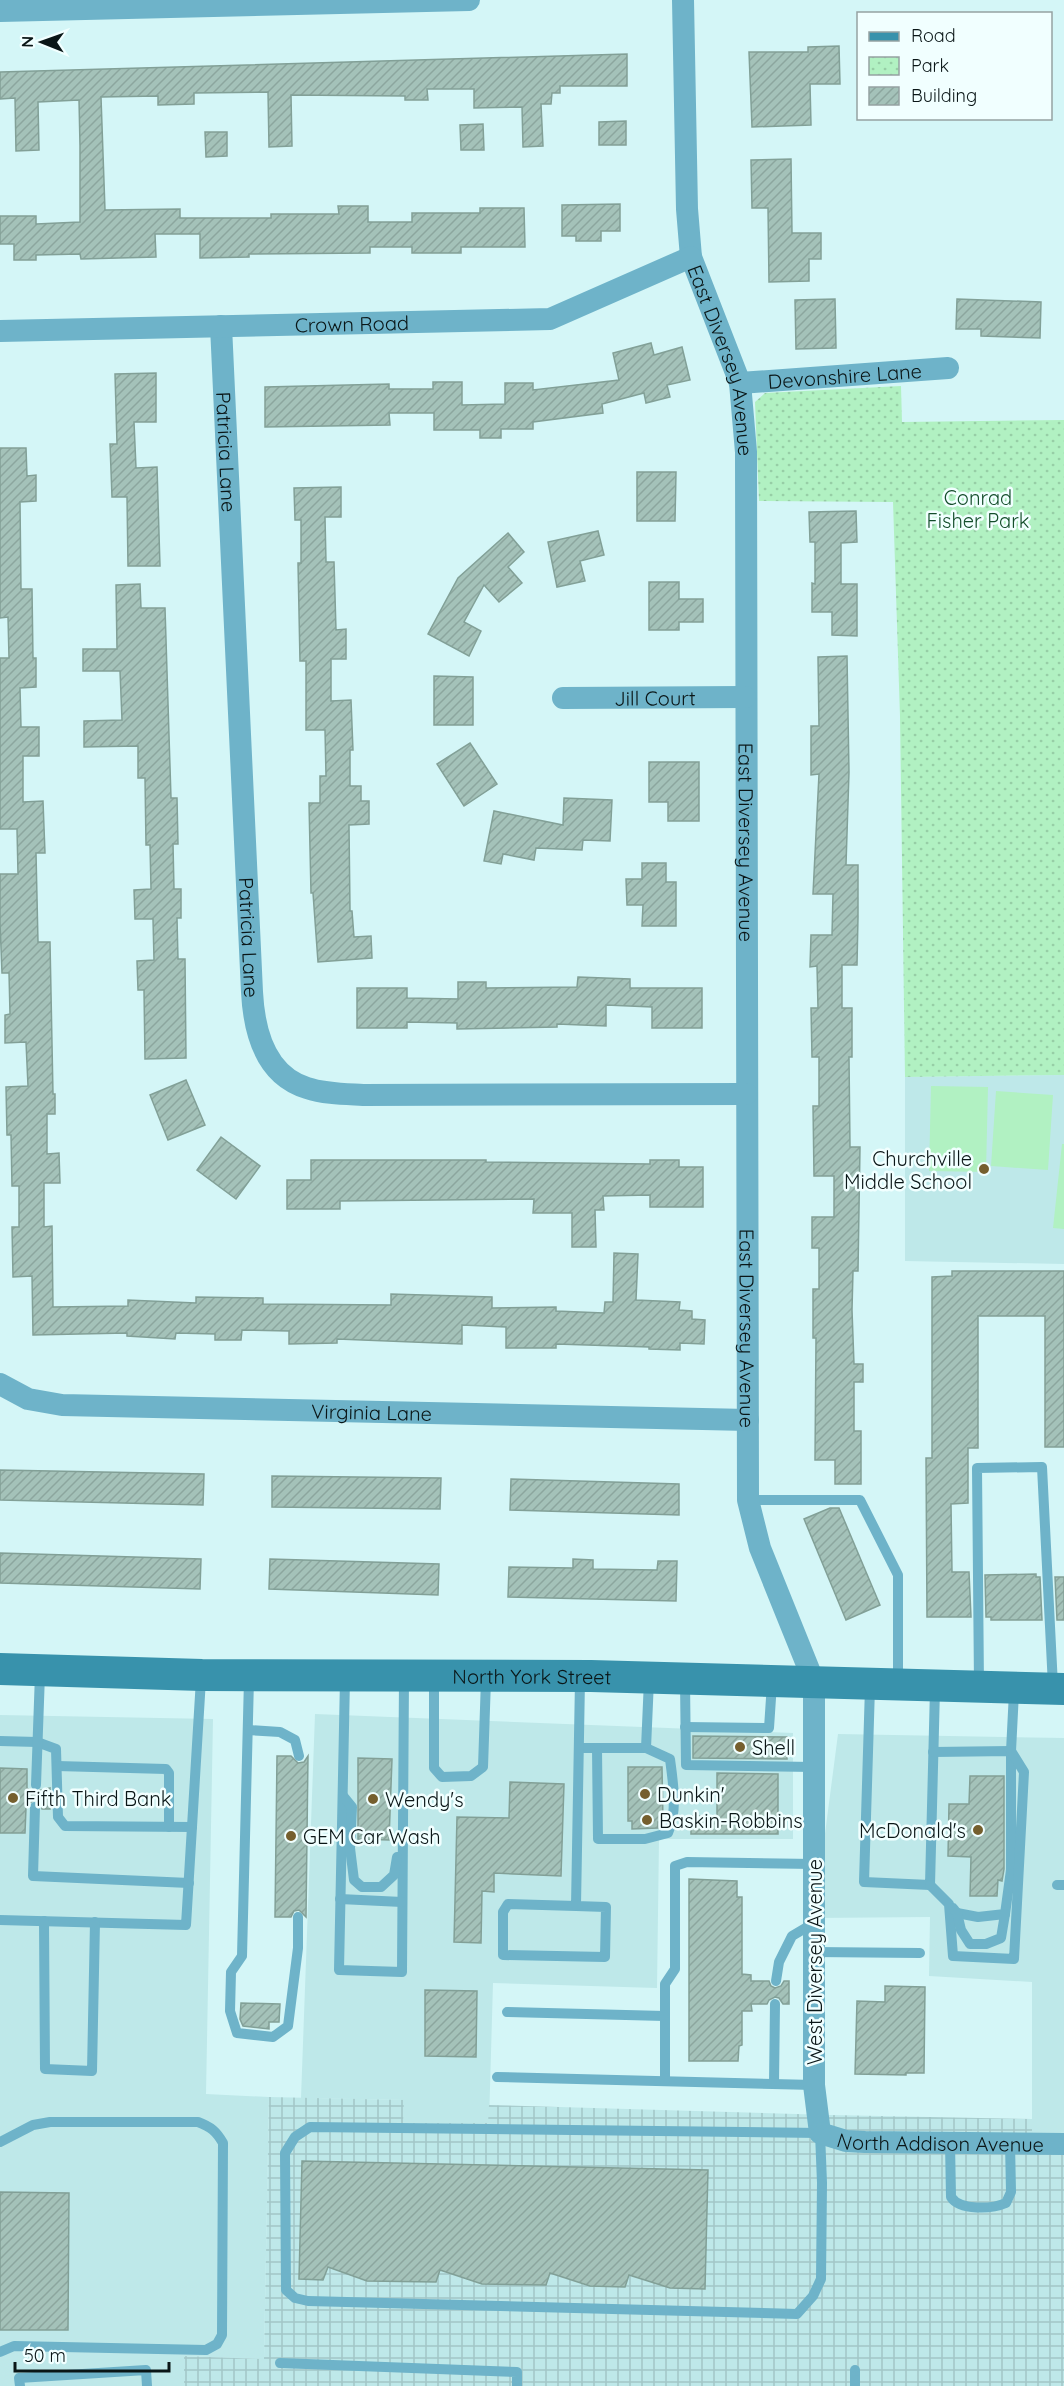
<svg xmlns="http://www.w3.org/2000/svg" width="1064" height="2386" viewBox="0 0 1064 2386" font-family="Quicksand,sans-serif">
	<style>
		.built { fill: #bee8e9 }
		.industrial { fill: url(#industrial-grid) }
		.grass { fill: #b1f1c2 }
		.park { fill: url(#park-dots) }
		.building { fill: url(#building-hatch); stroke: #82a097; stroke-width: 1.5 }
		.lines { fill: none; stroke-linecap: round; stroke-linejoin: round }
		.lane { stroke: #6eb3c9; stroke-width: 10 }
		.street { stroke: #6eb3c9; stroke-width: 22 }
		.secondary { stroke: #3892ac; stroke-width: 32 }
		.poi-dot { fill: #755f2e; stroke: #f1ffff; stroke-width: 2 }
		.labels { text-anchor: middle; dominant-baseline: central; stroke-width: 5; stroke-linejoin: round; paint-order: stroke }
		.street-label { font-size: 20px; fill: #0a1617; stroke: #f1ffff }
		.park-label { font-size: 20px; fill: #144e2b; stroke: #f1ffff }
		.poi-label { font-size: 20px; fill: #0a1617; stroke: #f1ffff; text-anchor: start }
	</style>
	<defs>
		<pattern id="industrial-grid" width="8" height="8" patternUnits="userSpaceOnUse" patternTransform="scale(1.5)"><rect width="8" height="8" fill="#bee8e9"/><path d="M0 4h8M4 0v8" fill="none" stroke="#a2c6c7"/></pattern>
		<pattern id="park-dots" width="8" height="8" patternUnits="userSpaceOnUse" patternTransform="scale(1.5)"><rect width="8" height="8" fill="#b1f1c2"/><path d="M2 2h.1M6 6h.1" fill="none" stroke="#97cea6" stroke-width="1.8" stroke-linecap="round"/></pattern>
		<pattern id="building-hatch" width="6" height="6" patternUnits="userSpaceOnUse" patternTransform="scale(1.5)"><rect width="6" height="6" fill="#a4c2b9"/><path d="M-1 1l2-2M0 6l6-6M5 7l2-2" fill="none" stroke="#8ca69e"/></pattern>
	</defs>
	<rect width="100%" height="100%" fill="#d4f6f7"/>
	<g class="built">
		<path d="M1064 1075V1264L905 1261V1077Z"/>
		<path d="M315 1714 793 1733V1839H659L657 1988 493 1983 489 2123H403V2100L301 2098Z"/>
		<path d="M0 1715 213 1719 206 2094 269 2097 264 2359 184 2356V2386H0Z"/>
		<path d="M838 1734 1064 1738V2136H1032V1982L929 1976 930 1917 814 1918Z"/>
	</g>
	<path class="industrial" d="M269 2097 404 2100 403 2123H488L489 2105 830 2115 1032 2119V2136H1064V2386H184V2356L264 2359Z"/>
	<g class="grass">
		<path d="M931 1086 988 1087 986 1172 929 1171Z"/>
		<path d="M996 1091 1053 1095 1048 1170 991 1166Z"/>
		<path d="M1062 1144H1064V1229L1053 1228Z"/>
	</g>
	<path class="park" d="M901 386 902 422 1064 420V1075L905 1077 900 716 893 502 759 501 755 402 765 393Z"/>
	<g class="building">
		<path d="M839 46 840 84H810L811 125 752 127 749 52H808V47Z"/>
		<path d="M627 54V86H560V93H552L551 104H541L543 146 523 147 522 107 474 108V89H427L428 100H405V96L291 95 292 146 269 147 268 92 194 93V104L158 105V96L101 97 105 210 180 209V218H271V214H339L338 206H368V222H412V213H480V208H524L525 247H461V253H412V247H370V253L249 254V257L200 258V234H155L156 257 81 259 80 254 36 255V260H14V244H0V216H36V224L80 222V146L79 100 38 102 39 150 16 151 15 98 0 99V72Z"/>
		<path d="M626 121V145H599V122Z"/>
		<path d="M483 124 484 150H461L460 125Z"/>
		<path d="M205 132H227V156L206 157Z"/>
		<path d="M791 159 792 233H821V259H809V281L769 282 768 208H752L751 160Z"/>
		<path d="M620 204V231H601V241H576V236H562V205Z"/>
		<path d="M835 299 836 348 796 349 795 300Z"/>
		<path d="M957 299 1041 302 1040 338 981 336V329H956Z"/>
		<path d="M651 343 654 355 682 347 690 380 667 385 670 397 646 403 644 393 602 404 603 413 533 422V429H501V438H480V430H434V413H389L390 425 265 427V387L389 384V389H433V382H462V405L505 404V383H533V390L619 380 613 353Z"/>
		<path d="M156 373V422H134L136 468 157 467 160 566H128L127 497H112L110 444H117L115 374Z"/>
		<path d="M0 448H26L27 476 36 475V501L20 502 21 589H32L33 658H36V687L20 688 21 727H39V756H23V802L43 801 45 853H36L38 942H50L53 1094H55V1114H47V1154L59 1153 60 1183H44V1227L52 1226 53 1307 128 1306V1300L196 1303V1297L263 1298V1304L391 1305V1294L492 1297V1308L556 1307V1311L604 1313 605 1302H613L614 1253 638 1254 636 1300 680 1302 679 1310 692 1311V1319L705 1320 704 1344 680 1343V1350L649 1349V1347L556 1344V1348H506V1327L462 1325V1344L337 1339V1343L289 1344V1331L242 1330 241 1340H215V1334L176 1333 175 1339 127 1336V1333L33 1335 32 1276 13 1277 12 1227H19V1186H12L11 1135H7L6 1087 28 1086 26 1042 5 1043V1015L10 1014 9 973H2L0 923V874H18L17 829H0V658H9L8 617 0 618Z"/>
		<path d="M637 472H676L675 521H637Z"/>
		<path d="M341 487V517H325L326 562H334L336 630 346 629V659H331V701L351 700 353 750H350V786H361V801H369V824L349 825 350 911H352L354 937 371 936 372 958 318 962 313 893H311L309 803H320V776H326L325 730H306V661H300L298 563H301V520H295L294 488Z"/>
		<path d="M856 511 857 542 841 543V584H857V636L832 635V612H812V583L815 584V542H810L809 512Z"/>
		<path d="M598 531 604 555 580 561 585 581 557 587 548 542Z"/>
		<path d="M508 533 524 552 508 567 522 583 499 602 484 585 464 622 481 631 469 656 428 634 458 578Z"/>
		<path d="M649 582H679V599H703V622H679V630H649Z"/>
		<path d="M140 584 141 608H165L171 798H177L178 844H173L174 889H181V918H177L178 959H185L186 1058 145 1059 144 990H138L137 961 154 960 153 919H135L134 890 151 889 150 845H146L145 778H138V746L84 747V721L122 720 120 671H83V649H117L116 585Z"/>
		<path d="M847 656 849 772 846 865H858V917L857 965H842V1008H852V1057H849L850 1147H860L858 1271H853L852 1310 854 1364H863V1382H854V1431H861V1484H835V1460H815L816 1338H813V1289H819V1248H812V1217H834V1176H814L813 1106H819V1057H812L811 1008H818L817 966 810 967 811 935H832L833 894H813L819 774 811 775V726H819L818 657Z"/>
		<path d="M434 676 473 677V725H434Z"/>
		<path d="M470 743 497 784 464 806 437 764Z"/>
		<path d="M649 762H699V821H668V802H649Z"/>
		<path d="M564 798 612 800 610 841 583 840 582 850 536 848 534 860 503 854 501 864 484 861 494 811 563 825Z"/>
		<path d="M642 863H666V882H676V926H642L643 905H627L626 879H642Z"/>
		<path d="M578 977 630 979V988H702V1028H652V1007L606 1005V1026L557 1024V1027L457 1029V1023L407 1022V1028H357V988H407V998L458 999V982H486V988L577 987Z"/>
		<path d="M186 1080 205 1125 168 1140 150 1095Z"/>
		<path d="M221 1137 260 1166 236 1199 197 1170Z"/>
		<path d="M311 1160H486V1162L650 1164V1160H679V1167H703V1207H650V1195L603 1196 604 1210H595L596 1247H572V1213H533L534 1199 340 1201V1209H287V1180H311Z"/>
		<path d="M952 1271H1064V1447H1045V1316H978V1448H968V1503L951 1504 952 1572H969L971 1617H927L926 1458H932V1277L952 1276Z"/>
		<path d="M0 1470 204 1474 203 1505 0 1500Z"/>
		<path d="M272 1476 441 1478 440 1509 272 1507Z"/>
		<path d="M511 1479 679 1484V1515L510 1510Z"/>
		<path d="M830 1508H839L880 1605 846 1620 804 1519Z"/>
		<path d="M0 1553 201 1559 200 1589 0 1583Z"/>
		<path d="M270 1559 439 1564 438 1595 269 1589Z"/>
		<path d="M573 1559 593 1560V1569L657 1570 658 1561H677L676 1601 508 1597 509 1567 573 1568Z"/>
		<path d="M1036 1574V1577H1040L1042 1620H991V1617H986L985 1575Z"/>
		<path d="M1055 1577H1064V1620H1057Z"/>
		<path d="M693 1736 787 1737V1759L693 1758Z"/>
		<path d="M277 1756H291L298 1763 304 1762 308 1756 306 1917 299 1910 294 1911 291 1917H275Z"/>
		<path d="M358 1758 392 1759 389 1840 358 1839Z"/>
		<path d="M628 1767H662L663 1822H658V1828L632 1829V1821H628Z"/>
		<path d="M0 1768 27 1769V1788L33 1792 50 1788V1809H42L41 1803 35 1800 29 1803 26 1808 25 1833H0Z"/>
		<path d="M717 1773 778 1774V1834H691V1816H717Z"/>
		<path d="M970 1776H1004V1869L1002 1881 998 1880 997 1896H970L971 1857 948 1856 949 1804H969Z"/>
		<path d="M510 1782 564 1784 561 1876 494 1873V1892L482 1891 481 1943 454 1942 457 1817 509 1818Z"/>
		<path d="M689 1879 737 1881V1897H742V1974L751 1975V1981H769L771 1986 775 1988 781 1986 784 1981H789V2004H783L779 1998 775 1997 769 2000 767 2004H751L752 2011H742V2045L739 2046 738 2061H689Z"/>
		<path d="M885 1986 925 1987 924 2073H906V2075L855 2074 857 2001 885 2002Z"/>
		<path d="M425 1990 477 1991 476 2057 425 2056Z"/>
		<path d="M241 2003 280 2004 279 2022H269V2029L243 2026 240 2019Z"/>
		<path d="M302 2161 708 2170 705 2289 670 2288 629 2275 625 2287 590 2286 550 2273 546 2285 482 2284 440 2270 436 2282 367 2281 328 2267 323 2280 299 2279Z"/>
		<path d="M0 2192 69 2193 68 2330H0Z"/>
	</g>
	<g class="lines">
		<g class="lane">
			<path d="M748 1500H860L898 1575V1681"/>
			<path d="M249 1679 242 1956 231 1972 230 2011 237 2033 273 2037 288 2026 298 1948V1917"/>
			<path d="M345 1679 339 1970 402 1972 404 1678"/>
			<path d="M434 1679V1768L442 1777 471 1776 483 1767 486 1679"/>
			<path d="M685 1682 686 1765 814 1767"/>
			<path d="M979 1685 977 1468 1042 1467 1053 1686"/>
			<path d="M870 1687 864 1882 930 1885 935 1689"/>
			<path d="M685 1727 769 1728 772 1683"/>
			<path d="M248 1730 280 1732 295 1740 299 1756"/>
			<path d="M0 1741 37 1742 56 1749 58 1817 65 1826 192 1827"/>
			<path d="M579 1748H646L649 1680"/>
			<path d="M597 1748 598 1839H645L668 1833C678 1810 673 1783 670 1759L646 1748"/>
			<path d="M933 1752 1011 1751V1870L1005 1914 978 1917 957 1913"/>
			<path d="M57 1766 166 1769 169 1773V1827"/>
			<path d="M36 1785 40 1674"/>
			<path d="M343 1796 352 1807 350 1848 354 1880 362 1887H381L394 1875 397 1857"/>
			<path d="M35 1807 33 1876 189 1883"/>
			<path d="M930 1885 949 1904 953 1956 1014 1959 1024 1772 1011 1751 1014 1692"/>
			<path d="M1057 1885H1064"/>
			<path d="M340 1899 402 1902"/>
			<path d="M576 1906 606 1907 605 1957 503 1955V1912L508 1904 576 1906 580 1680"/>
			<path d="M953 1908 957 1913 961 1930 970 1944H986L1001 1938 1005 1914"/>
			<path d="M0 1920 186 1925 201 1679"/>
			<path d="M44 1921 45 2069 92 2071 95 1922"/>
			<path d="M814 1952 920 1953"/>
			<path d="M776 1981 779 1962 792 1936 814 1923"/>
			<path d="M507 2012 665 2016"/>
			<path d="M497 2077 814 2085"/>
			<path d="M665 2081V1984L675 1969V1866L687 1862 814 1864"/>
			<path d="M774 2084 775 2004"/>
			<path d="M310 2127 820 2133 822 2183 821 2279 813 2296 797 2314 308 2301 295 2298 286 2290 285 2153 295 2137Z"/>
			<path d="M0 2142 33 2125 50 2122H198C211 2127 216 2131 223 2143L222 2335 217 2344 206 2350 14 2346 0 2352"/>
			<path d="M950 2143 951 2197C960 2211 992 2209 1006 2203L1011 2192 1010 2143"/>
			<path d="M280 2363 517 2372V2386"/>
			<path d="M20 2386 19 2378 146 2370 147 2386"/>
			<path d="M855 2386V2370"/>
		</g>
		<g class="street">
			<path id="s1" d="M683 0 687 209 691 257 740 383 746 452 748 1500 760 1548 814 1682V2085L820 2133 846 2141 865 2142 1064 2144"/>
			<path d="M0 11 469 0"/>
			<path id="s2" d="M221 326 252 992C254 1031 265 1075 307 1088 325 1094 345 1094 363 1095L746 1094"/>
			<path id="s3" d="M0 331 550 319 691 257"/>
			<path id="s4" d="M740 383 948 368"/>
			<path id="s5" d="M563 698 745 697"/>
			<path id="s6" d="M0 1384 28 1399 62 1405 748 1420"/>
		</g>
		<path class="secondary" id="s7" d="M0 1669 202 1675 591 1676 1064 1689"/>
	</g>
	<g class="poi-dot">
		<circle cx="984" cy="1169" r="6"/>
		<circle cx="740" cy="1747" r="6"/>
		<circle cx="645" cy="1794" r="6"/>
		<circle cx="13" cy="1798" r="6"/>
		<circle cx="373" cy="1799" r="6"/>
		<circle cx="647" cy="1820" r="6"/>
		<circle cx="978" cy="1830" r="6"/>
		<circle cx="291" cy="1836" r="6"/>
	</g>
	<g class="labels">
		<g class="street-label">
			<text stroke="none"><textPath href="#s3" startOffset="352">Crown Road</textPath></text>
			<text stroke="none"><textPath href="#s1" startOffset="366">East Diversey Avenue</textPath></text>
			<text stroke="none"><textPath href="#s4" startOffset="105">Devonshire Lane</textPath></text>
			<text stroke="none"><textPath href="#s2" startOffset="126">Patricia Lane</textPath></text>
			<text stroke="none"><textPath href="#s5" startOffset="92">Jill Court</textPath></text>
			<text stroke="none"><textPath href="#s1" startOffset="852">East Diversey Avenue</textPath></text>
			<text stroke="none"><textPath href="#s2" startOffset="612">Patricia Lane</textPath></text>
			<text stroke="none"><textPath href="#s1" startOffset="1338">East Diversey Avenue</textPath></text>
			<text stroke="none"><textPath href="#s6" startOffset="376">Virginia Lane</textPath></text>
			<text stroke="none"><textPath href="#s7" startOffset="532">North York Street</textPath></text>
			<text transform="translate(814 1962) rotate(-90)">West Diversey Avenue</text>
			<text stroke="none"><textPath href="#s1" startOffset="2277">North Addison Avenue</textPath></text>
		</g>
		<g class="park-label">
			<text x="978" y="497">Conrad<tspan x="978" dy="23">Fisher Park</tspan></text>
		</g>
		<g class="poi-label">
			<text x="972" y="1158" text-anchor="end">Churchville<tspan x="972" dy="23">Middle School</tspan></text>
			<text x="752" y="1747">Shell</text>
			<text x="657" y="1794">Dunkin'</text>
			<text x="25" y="1798">Fifth Third Bank</text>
			<text x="385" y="1799">Wendy's</text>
			<text x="659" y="1820">Baskin-Robbins</text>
			<text x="966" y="1830" text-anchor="end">McDonald's</text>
			<text x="303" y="1836">GEM Car Wash</text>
		</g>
	</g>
	<rect x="857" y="12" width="195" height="108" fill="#f1ffff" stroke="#95a2a2" stroke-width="1.5"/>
	<rect x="869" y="32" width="30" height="9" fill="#3892ac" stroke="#95a2a2" stroke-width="1.5"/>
	<text x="911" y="42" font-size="18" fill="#0a1617">Road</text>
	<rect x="869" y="57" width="30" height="18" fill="url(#park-dots)" stroke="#95a2a2" stroke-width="1.5"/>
	<text x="911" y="72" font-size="18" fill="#0a1617">Park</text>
	<rect x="869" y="87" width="30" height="18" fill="url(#building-hatch)" stroke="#95a2a2" stroke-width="1.5"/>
	<text x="911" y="102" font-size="18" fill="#0a1617">Building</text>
	<g transform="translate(42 42) rotate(271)" stroke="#f1ffff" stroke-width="4.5" paint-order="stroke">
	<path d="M0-4.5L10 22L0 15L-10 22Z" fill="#0a1617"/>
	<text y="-9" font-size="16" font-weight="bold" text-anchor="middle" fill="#0a1617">N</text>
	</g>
	<path d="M15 2362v9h154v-9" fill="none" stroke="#0a1617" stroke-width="3"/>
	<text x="24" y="2362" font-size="18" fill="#0a1617" stroke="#f1ffff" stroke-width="4.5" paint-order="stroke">50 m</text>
</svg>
